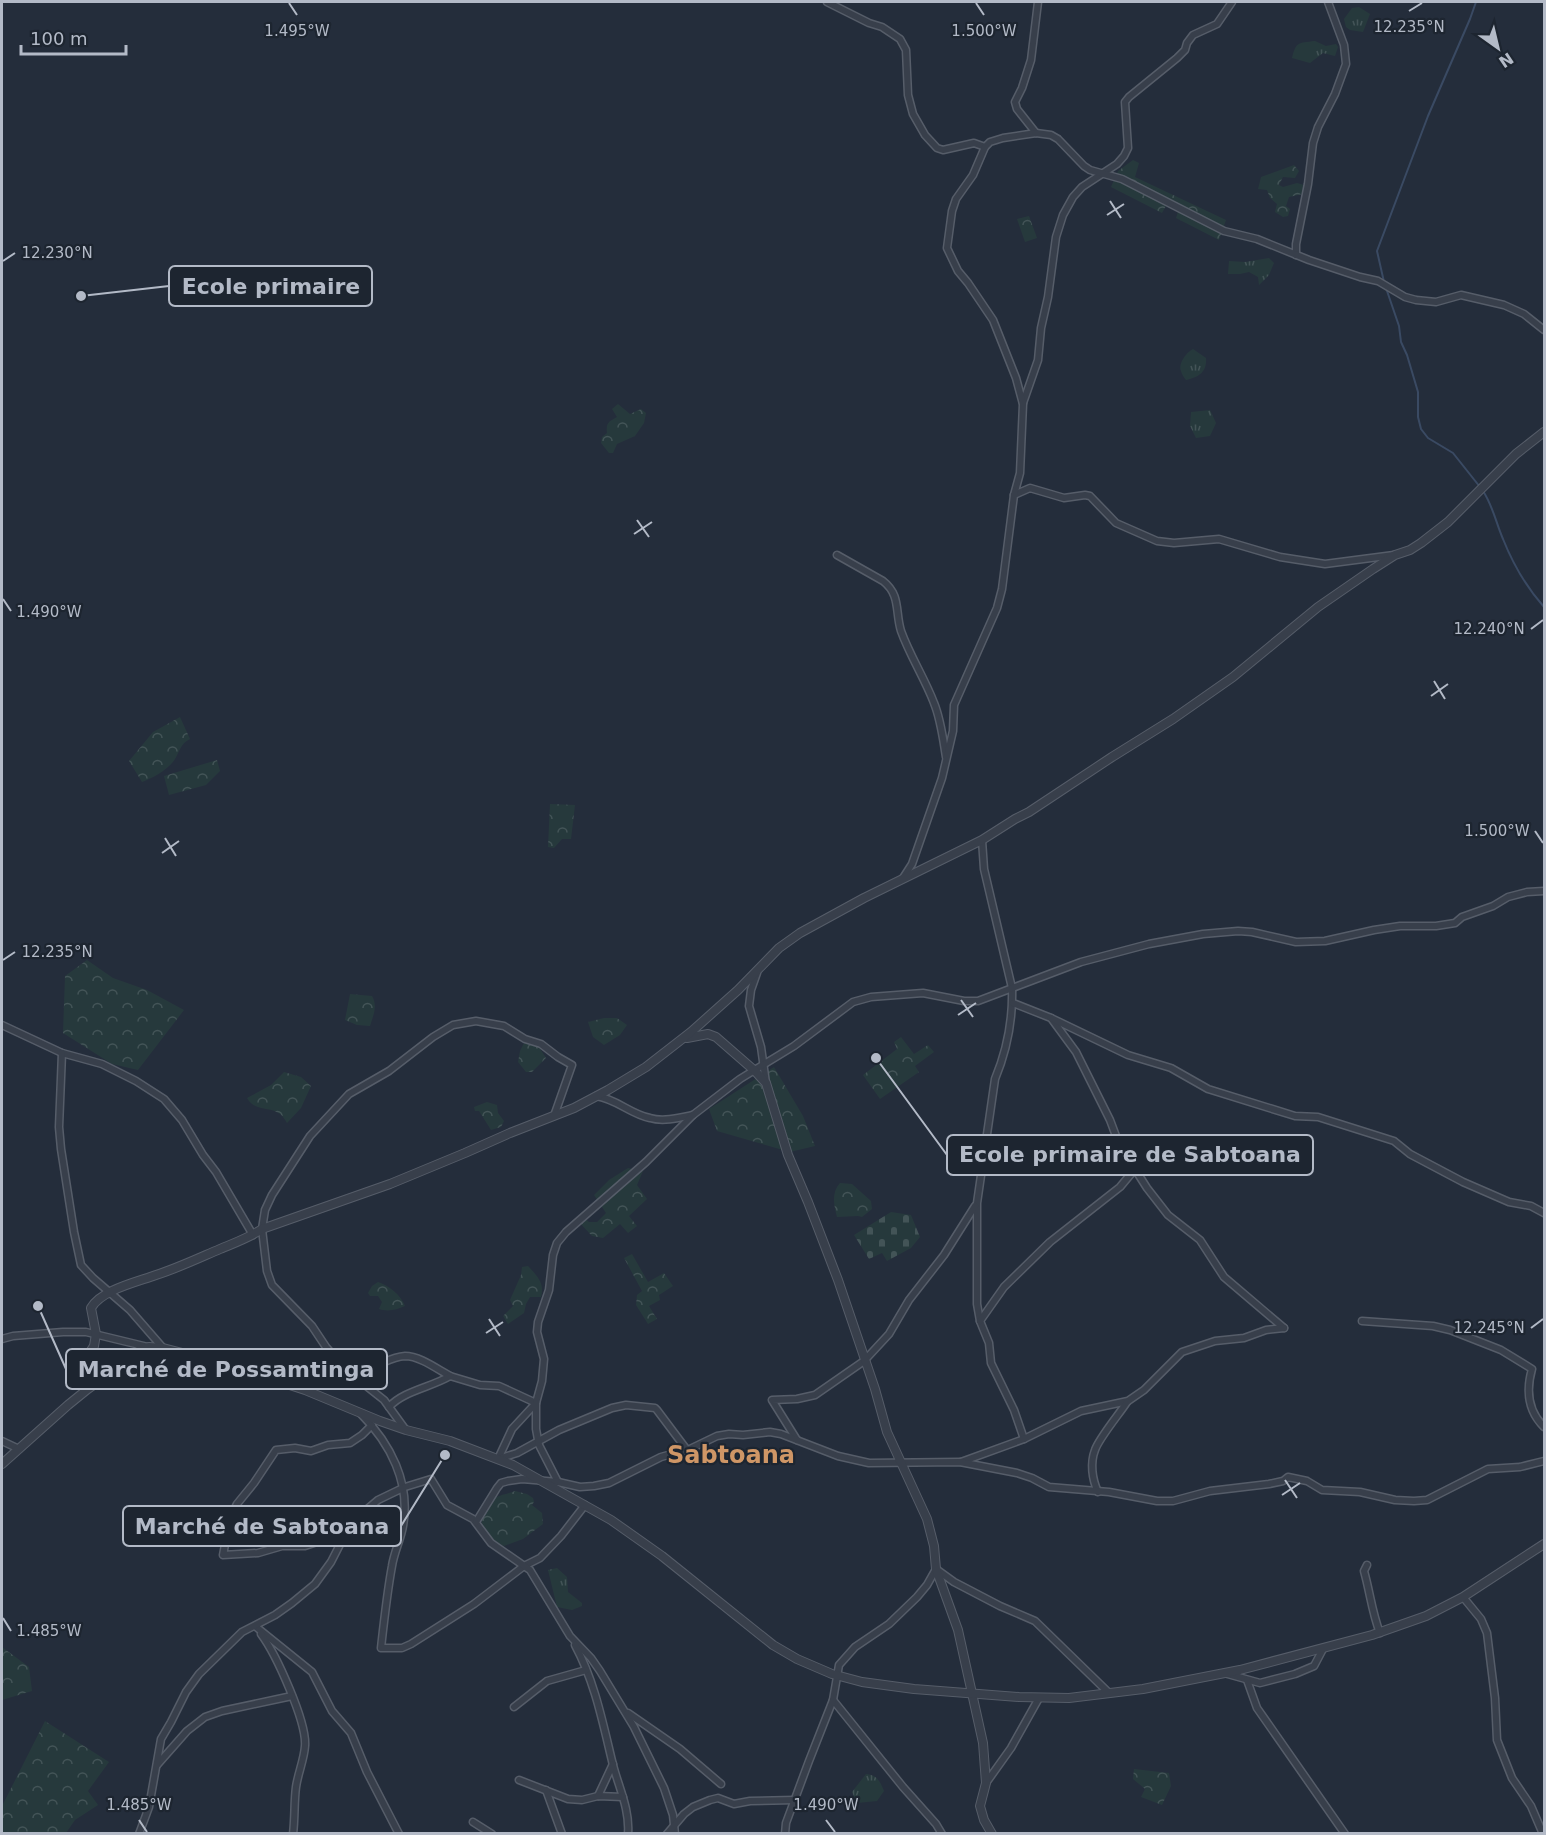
<svg xmlns="http://www.w3.org/2000/svg" width="1546" height="1835" viewBox="0 0 1546 1835" font-family="'DejaVu Sans',sans-serif">
	<style>
		.grass { fill: url(#grass-tufts) }
		.forest { fill: url(#forest-crowns) }
		.cemetery { fill: url(#cemetery-stones) }
		.lines { fill: none; stroke-linecap: round; stroke-linejoin: round }
		.stream { stroke: #3a4a63; stroke-width: 2 }
		.minor-casing { stroke: #565d69; stroke-width: 9 }
		.tertiary-casing { stroke: #565d69; stroke-width: 10 }
		.minor { stroke: #383f4b; stroke-width: 6 }
		.tertiary { stroke: #383f4b; stroke-width: 8 }
		.ticks { fill: none; stroke: #b3bac7; stroke-width: 2 }
		.labels { text-anchor: middle; dominant-baseline: central; stroke-width: 4.5; stroke-linejoin: round; paint-order: stroke }
		.quarter-label { font-size: 24px; font-weight: bold; fill: #cf9666; stroke: #1d2530 }
		.ticks-label { font-size: 15px; text-anchor: middle; fill: #b3bac7; stroke: #1d2530; stroke-width: 4.5; stroke-linejoin: round; paint-order: stroke }
		.leader { fill: none; stroke: #b3bac7; stroke-width: 2 }
		.callout-dot { fill: #b3bac7; stroke: #1d2530; stroke-width: 2 }
		.callout { fill: #1d2530; stroke: #b3bac7; stroke-width: 2 }
		.callout-label { font-size: 22px; text-anchor: middle; font-weight: bold; fill: #b3bac7 }
	</style>
	<defs>
		<pattern id="grass-tufts" width="24" height="20" patternUnits="userSpaceOnUse" patternTransform="scale(1.5)"><rect width="24" height="20" fill="#26393c"/><path d="M3 7l-1-3M5 7V3M7 7l1-3M15 17l-1-3M17 17v-4M19 17l1-3" fill="none" stroke="#435457"/></pattern>
		<pattern id="forest-crowns" width="20" height="18" patternUnits="userSpaceOnUse" patternTransform="scale(1.5)"><rect width="20" height="18" fill="#26393c"/><path d="M2 6a3 3 0 1 1 6 0M12 15a3 3 0 1 1 6 0" fill="none" stroke="#435457"/></pattern>
		<pattern id="cemetery-stones" width="16" height="16" patternUnits="userSpaceOnUse" patternTransform="scale(1.5)"><rect width="16" height="16" fill="#26393c"/><path d="M2 7V4a2 2 0 0 1 4 0v3zM10 15v-3a2 2 0 0 1 4 0v3z" fill="#435457"/></pattern>
	</defs>
	<rect width="100%" height="100%" fill="#242d3b"/>
	<g class="grass">
		<path d="M1359 7 1370 14 1363 32 1350 30 1346 27 1344 19 1352 8Z"/>
		<path d="M1315 41 1326 46 1336 44 1338 47 1335 56 1323 53 1310 63 1292 58C1296 42 1298 43 1315 41Z"/>
		<path d="M1269 258 1274 263 1269 275 1259 285 1258 277 1249 272 1240 274H1228L1229 261 1245 262Z"/>
		<path d="M1193 349 1206 358C1207 372 1199 377 1186 380 1184 377 1182 375 1181 371 1178 363 1187 352 1193 349Z"/>
		<path d="M1210 410 1216 423 1210 436 1196 438 1190 426 1191 412Z"/>
		<path d="M557 1568 567 1577 568 1592 582 1603V1606L572 1610 557 1607 548 1570Z"/>
		<path d="M866 1774C877 1775 880 1781 884 1791L877 1801 857 1803 852 1792Z"/>
	</g>
	<g class="forest">
		<path d="M1133 160 1139 163 1135 177 1226 220 1219 240 1176 218 1179 209 1167 204 1162 213 1111 187 1118 171Z"/>
		<path d="M1294 165 1299 171 1295 178 1283 177 1279 185 1283 187 1297 183 1304 185 1303 194 1289 197 1286 206 1290 209 1288 216 1283 217 1275 212 1277 204 1270 198 1267 190 1258 189 1261 177Z"/>
		<path d="M1029 216 1037 238 1025 242 1017 219Z"/>
		<path d="M618 404 630 414 641 409 646 413 644 423 635 436 617 444 613 453H609L601 443 602 437 607 433C606 423 608 422 617 417L612 409Z"/>
		<path d="M180 717 190 739C180 744 180 751 175 759 169 769 153 778 142 782L129 761 153 732Z"/>
		<path d="M217 760 220 771 206 785 169 795 164 776Z"/>
		<path d="M550 804 575 805 571 839H562L554 848 548 847Z"/>
		<path d="M87 960 113 978 147 990 184 1010 138 1070 112 1064 63 1033 65 976Z"/>
		<path d="M350 994 372 996C378 1006 373 1016 370 1026L357 1025 345 1020Z"/>
		<path d="M604 1018H617L627 1025 620 1035 604 1045 593 1037 588 1022Z"/>
		<path d="M901 1037 914 1054 928 1045 934 1052 915 1066 919 1072 880 1099 863 1075 897 1049 894 1042Z"/>
		<path d="M527 1042 539 1047 546 1058 532 1072H526L518 1062 520 1051 524 1043Z"/>
		<path d="M774 1067 803 1116 815 1146 790 1152 717 1131 709 1109Z"/>
		<path d="M284 1072 301 1077 311 1086 301 1108 287 1123C285 1120 283 1116 280 1114 270 1106 255 1112 247 1098L271 1085Z"/>
		<path d="M487 1102 497 1105 498 1113 504 1121 501 1127 491 1130 479 1111H475L474 1107Z"/>
		<path d="M628 1168 643 1171 637 1185 647 1199 629 1216 637 1226 628 1233 620 1224 603 1238 592 1236 579 1222 584 1218 589 1222H597L606 1213 594 1195 609 1180Z"/>
		<path d="M840 1183 852 1184 871 1201 872 1209 862 1217 858 1216 837 1217C834 1205 831 1193 840 1183Z"/>
		<path d="M632 1254 648 1282 664 1273 673 1286 659 1295 660 1300 649 1306 657 1319 648 1324 636 1305 637 1295 642 1291 624 1258Z"/>
		<path d="M528 1266C537 1276 545 1283 541 1297H530L526 1304 524 1313 508 1324 503 1316 513 1306 510 1300 521 1275 522 1267Z"/>
		<path d="M378 1282C388 1285 401 1295 405 1306 396 1310 388 1312 379 1309L382 1302 378 1296H370L368 1293 372 1286Z"/>
		<path d="M515 1491 527 1494 533 1498 534 1502 532 1505 542 1513 543 1524 523 1539 504 1546C487 1538 475 1528 486 1508 488 1506 489 1502 492 1500 497 1495 508 1494 515 1491Z"/>
		<path d="M2 1647 29 1667 32 1691 2 1700Z"/>
		<path d="M45 1721 109 1762 88 1791 98 1805 75 1820 66 1833H2V1806Z"/>
		<path d="M1134 1769 1169 1773 1171 1786 1162 1805 1141 1797 1145 1789 1133 1779Z"/>
	</g>
	<path class="cemetery" d="M891 1212 911 1215 920 1237 911 1248 887 1261 882 1253 869 1259 854 1235Z"/>
	<g class="lines">
		<g class="stream">
			<path d="M1384 282 1377 251 1428 116 1470 19 1476 2"/>
			<path d="M1386 288 1399 326 1401 342 1407 355 1418 392V417L1421 429 1428 438 1453 453 1480 487"/>
			<path d="M1483 491C1493 506 1496 523 1503 539 1513 564 1527 588 1544 607"/>
		</g>
		<defs>
			<g id="minor">
				<path d="M827 2 869 23 882 27 900 39 906 50 908 95 913 114 925 135 937 148 943 150 974 143 985 147"/>
				<path d="M1036 133 1017 109 1015 102 1022 88 1031 60 1038 2"/>
				<path d="M1296 255V244L1308 184 1313 143 1318 127 1335 94 1346 64 1344 45 1328 2"/>
				<path d="M1023 403 1038 360 1041 328 1048 297 1056 237 1063 215 1073 197 1082 187 1117 164 1124 156 1128 148 1125 102 1129 97 1177 58 1185 50 1187 43 1193 35 1217 24 1232 2"/>
				<path d="M1014 495 1030 488 1064 498 1085 495 1090 496 1116 523 1157 541 1174 543 1219 539 1280 557 1325 564 1394 555"/>
				<path d="M837 555 883 581C901 595 895 612 901 631 910 656 925 679 934 703 941 720 943 739 946 757"/>
				<path d="M982 840 984 869 1012 988C1013 1020 1007 1050 995 1079L977 1203V1304L980 1321 989 1343 991 1363 1014 1410 1024 1439"/>
				<path d="M903 878 912 864 942 778 953 731 954 705 997 608 1002 589 1014 495 1020 473 1023 404 1016 378 993 320 968 283 958 271 947 248 952 211 956 199 973 175 985 147 990 142 1003 138 1036 133 1051 135 1058 139 1084 166 1090 170 1122 179 1224 231 1257 239 1309 260 1360 277 1378 281 1405 297 1416 300 1436 302 1461 295 1504 305 1524 314 1544 330"/>
				<path d="M757 973 751 990 749 1006 761 1047 766 1083"/>
				<path d="M1013 1003 1051 1018 1076 1052 1110 1120 1119 1144 1147 1188 1168 1215 1200 1240 1224 1277 1284 1328"/>
				<path d="M1051 1018 1128 1055 1171 1068 1208 1089 1295 1116 1318 1117 1394 1141 1410 1154 1463 1182 1509 1202 1531 1206 1544 1213"/>
				<path d="M2 1025 62 1053 102 1064 136 1081 164 1099 182 1120 203 1155 216 1172 253 1235"/>
				<path d="M62 1053 59 1127 61 1149 74 1232 81 1265 93 1278 130 1310 163 1348"/>
				<path d="M596 1096C617 1099 630 1114 650 1118 663 1122 679 1118 693 1115"/>
				<path d="M980 1321 1004 1287 1050 1242 1120 1187 1135 1169"/>
				<path d="M1362 1321 1433 1326 1450 1330 1501 1350 1532 1369C1526 1390 1528 1411 1544 1427"/>
				<path d="M2 1339 13 1336 63 1332H86L148 1347"/>
				<path d="M356 1378C370 1370 389 1357 405 1356 420 1356 437 1369 450 1376"/>
				<path d="M389 1407C403 1391 432 1387 450 1376L480 1385 499 1386 536 1403 512 1429 498 1459"/>
				<path d="M361 1414C390 1443 411 1483 403 1526 401 1539 394 1552 392 1566 387 1593 384 1621 381 1648H402L411 1644 474 1604 524 1566 540 1558 561 1536 585 1505"/>
				<path d="M372 1425 362 1435 350 1443 328 1445 311 1451 295 1448 276 1450 254 1483 237 1504 230 1519 223 1555 258 1553 282 1546H305L320 1541 342 1526 352 1522 378 1500 405 1487 431 1479 447 1505 473 1519 491 1543 530 1570 570 1636 591 1658 600 1671 634 1727 664 1788 673 1815 675 1834"/>
				<path d="M405 1429 384 1400 346 1370 326 1347 312 1326 272 1285 267 1271 262 1229 265 1210 272 1195 310 1136 349 1094 389 1071 433 1037 453 1025 476 1021 504 1026 525 1039 541 1044 558 1057 572 1065 554 1116"/>
				<path d="M797 1440 772 1400 797 1399 815 1395 864 1361 889 1334 909 1300 944 1255 975 1206"/>
				<path d="M2 1441 19 1449"/>
				<path d="M498 1459 517 1453 559 1430 612 1408 626 1405 655 1408 657 1410 687 1450"/>
				<path d="M961 1462 1024 1439 1081 1411 1128 1401 1144 1390 1182 1352 1215 1341 1244 1338 1266 1330 1284 1328"/>
				<path d="M558 1482 539 1445 536 1429V1403L542 1381 544 1359 537 1332 538 1322 549 1290 553 1255 557 1243 566 1232 646 1162 693 1115 740 1079 794 1046 853 1002 871 997 923 993 964 1001H978L1081 962 1149 944 1203 934 1238 931 1252 932 1296 942 1325 941 1374 930 1400 926H1436L1455 923 1462 917 1493 906 1508 897 1527 892 1544 891"/>
				<path d="M1098 1492C1092 1479 1090 1463 1095 1450 1099 1438 1120 1413 1127 1402"/>
				<path d="M476 1522 497 1488 501 1483 508 1481 522 1479 558 1482 580 1487 594 1486 609 1483 661 1457 690 1449 717 1436 729 1434 743 1435 770 1432 781 1434 838 1456 869 1463 960 1462 1017 1473 1032 1478 1049 1487 1109 1492 1157 1501H1173L1210 1491 1269 1484 1283 1481 1288 1477 1307 1481 1322 1490 1360 1492 1395 1500 1414 1501 1427 1500 1488 1469 1520 1467 1544 1461"/>
				<path d="M1367 1565 1364 1571C1370 1592 1372 1613 1380 1633"/>
				<path d="M1463 1597 1481 1619 1487 1633 1495 1698 1497 1740 1512 1778 1531 1806 1543 1834"/>
				<path d="M255 1626 312 1672 332 1711 351 1733 367 1772 399 1834"/>
				<path d="M261 1634C276 1654 307 1722 305 1746 304 1760 298 1773 296 1787 294 1802 295 1818 293 1834"/>
				<path d="M575 1645C595 1682 603 1724 613 1765 619 1788 630 1810 628 1834"/>
				<path d="M1224 1673 1260 1683 1295 1674 1314 1666 1323 1649"/>
				<path d="M1247 1680 1257 1708 1345 1834"/>
				<path d="M833 1700 903 1787 936 1824 942 1834"/>
				<path d="M514 1707 547 1681 586 1670"/>
				<path d="M628 1713 680 1749 721 1784"/>
				<path d="M157 1765 187 1731 205 1717 222 1711 292 1696"/>
				<path d="M519 1780 568 1799 582 1800 598 1796 623 1797"/>
				<path d="M986 1783 1011 1748 1039 1698"/>
				<path d="M546 1790 562 1834"/>
				<path d="M598 1796 613 1764"/>
				<path d="M473 1822 492 1834"/>
				<path d="M139 1834 149 1807 161 1739 171 1722 186 1692 199 1674 242 1632 275 1615 292 1603 315 1584 331 1562 351 1523"/>
				<path d="M667 1834 684 1814 693 1807 710 1800 718 1798 734 1804 750 1801 795 1800"/>
				<path d="M785 1834 786 1823 809 1761 833 1700 839 1665 855 1647 889 1624 917 1597 927 1585 936 1569 954 1582 1000 1606 1035 1621 1109 1693"/>
			</g>
			<g id="tertiary">
				<path d="M687 1038 708 1034 716 1037 755 1071 766 1083 788 1155 808 1202 838 1280 875 1389 887 1432 927 1519 934 1546 936 1569 958 1630 983 1743 986 1783 980 1806 984 1820 992 1834"/>
				<path d="M89 1388 85 1360 94 1346 96 1334 91 1308C101 1290 137 1282 156 1275 178 1268 199 1258 220 1249 234 1243 249 1238 262 1229L390 1184 465 1153 510 1133 574 1108 608 1090 646 1067 691 1032 738 990 779 948 800 933 864 898 982 840 1015 819 1029 812 1112 757 1173 719 1233 677 1318 607 1373 569 1395 555 1410 550 1421 543 1448 522 1516 454 1544 432"/>
				<path d="M2 1464 68 1405 89 1388 107 1376 138 1351 149 1347 163 1348 229 1365 305 1390 380 1421 406 1430 450 1441 513 1465 611 1520 662 1556 773 1645 797 1659 832 1674 862 1682 914 1689 1019 1697 1069 1698 1143 1689 1240 1670 1372 1635 1426 1616 1463 1597 1544 1544"/>
			</g>
		</defs>
		<use href="#minor" class="minor-casing"/>
		<use href="#tertiary" class="tertiary-casing"/>
		<use href="#minor" class="minor"/>
		<use href="#tertiary" class="tertiary"/>
	</g>
	<path class="ticks" d="M289 3 297 15M976 3 984 15M1409 11 1422 3M1110 201 1121 218M1107 215 1124 204M3 261 15 253M637 520 649 537M634 534 652 522M3 599 11 611M1531 629 1543 620M1434 681 1445 699M1431 696 1448 684M1535 831 1543 843M165 838 176 856M162 853 179 841M3 960 15 952M961 1000 973 1017M958 1015 976 1003M489 1319 500 1336M1531 1328 1543 1319M486 1333 503 1322M1285 1480 1297 1498M1282 1495 1300 1483M3 1618 11 1631M139 1820 147 1832M826 1820 835 1832"/>
	<g class="labels">
		<g class="quarter-label">
			<text x="731" y="1455">Sabtoana</text>
		</g>
	</g>
	<g class="ticks-label">
		<text x="1409" y="32">12.235°N</text>
		<text x="297" y="36">1.495°W</text>
		<text x="984" y="36">1.500°W</text>
		<text x="57" y="258">12.230°N</text>
		<text x="49" y="617">1.490°W</text>
		<text x="1489" y="634">12.240°N</text>
		<text x="1497" y="836">1.500°W</text>
		<text x="57" y="957">12.235°N</text>
		<text x="1489" y="1333">12.245°N</text>
		<text x="49" y="1636">1.485°W</text>
		<text x="139" y="1810">1.485°W</text>
		<text x="826" y="1810">1.490°W</text>
	</g>
	<path class="leader" d="M81 296L169 286M876 1058L947 1155M38 1306L66 1369M445 1455L401 1526"/>
	<g class="callout-dot">
		<circle cx="81" cy="296" r="6"/>
		<circle cx="876" cy="1058" r="6"/>
		<circle cx="38" cy="1306" r="6"/>
		<circle cx="445" cy="1455" r="6"/>
	</g>
	<g class="callout">
		<rect x="169" y="266" width="203" height="40" rx="6"/>
		<rect x="947" y="1135" width="366" height="40" rx="6"/>
		<rect x="66" y="1349" width="321" height="40" rx="6"/>
		<rect x="123" y="1506" width="278" height="40" rx="6"/>
	</g>
	<g class="callout-label">
		<text x="271" y="294">Ecole primaire</text>
		<text x="1130" y="1162">Ecole primaire de Sabtoana</text>
		<text x="226" y="1377">Marché de Possamtinga</text>
		<text x="262" y="1534">Marché de Sabtoana</text>
	</g>
	<rect width="1546" height="1835" fill="none" stroke="#b3bac7" stroke-width="6"/>
	<g transform="translate(1498 48) rotate(146)" stroke="#1d2530" stroke-width="4.5" paint-order="stroke">
	<path d="M0-4.5L10 22L0 15L-10 22Z" fill="#b3bac7"/>
	<text y="-9" font-size="16" font-weight="bold" text-anchor="middle" fill="#b3bac7">N</text>
	</g>
	<path d="M21 45v9h105v-9" fill="none" stroke="#b3bac7" stroke-width="3"/>
	<text x="30" y="45" font-size="18" fill="#b3bac7" stroke="#1d2530" stroke-width="4.5" paint-order="stroke">100 m</text>
</svg>
